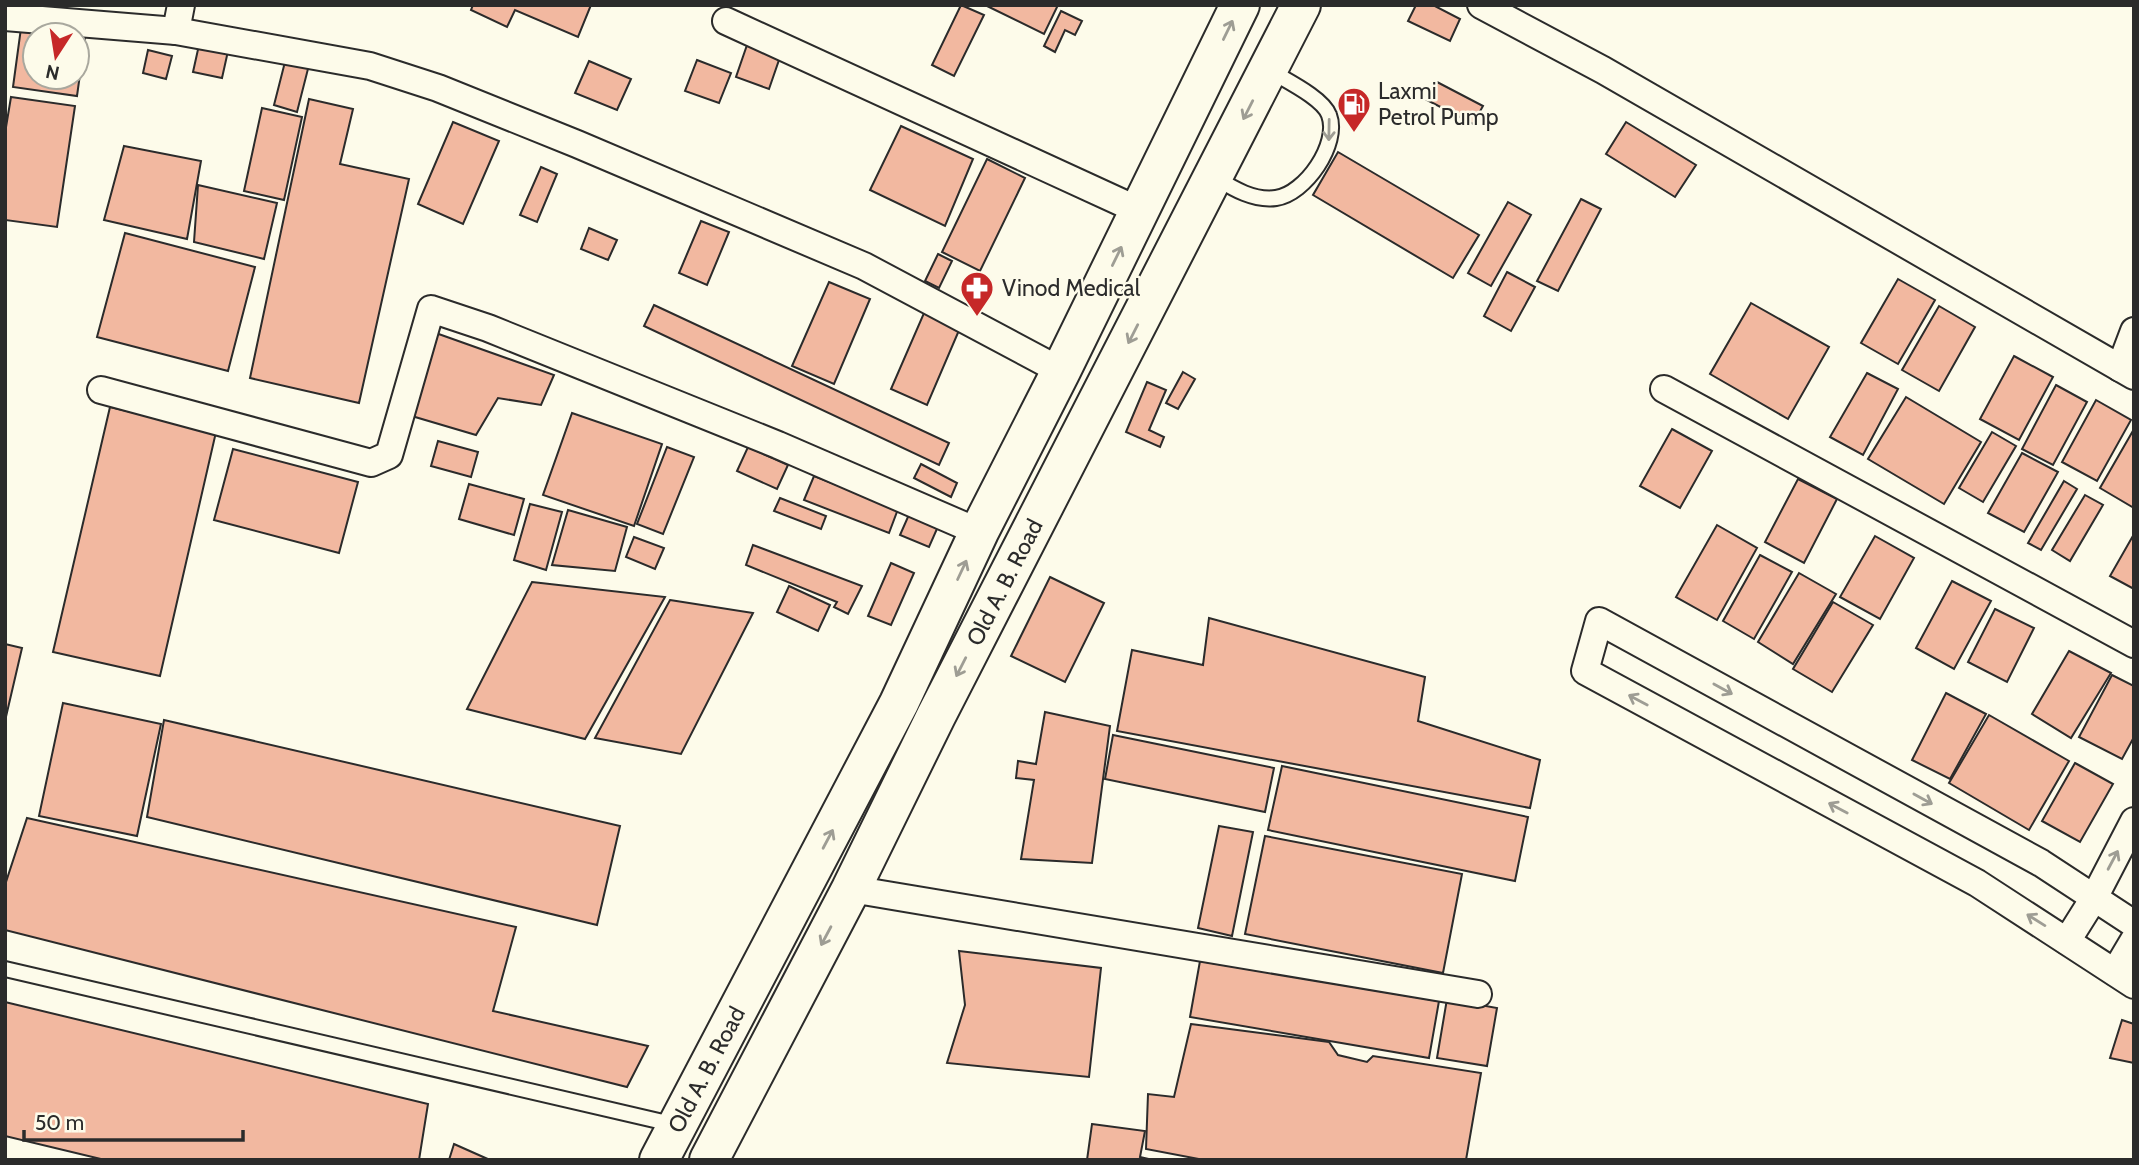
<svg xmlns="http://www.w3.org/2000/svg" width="2139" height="1165" viewBox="0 0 2139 1165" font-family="Cabin,sans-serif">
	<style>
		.building { fill: #f2b8a0; stroke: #2b2b2b; stroke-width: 2 }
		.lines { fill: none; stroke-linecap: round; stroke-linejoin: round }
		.service-casing { stroke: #2b2b2b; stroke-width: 18 }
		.minor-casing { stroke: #2b2b2b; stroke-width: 30 }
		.primary-casing { stroke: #2b2b2b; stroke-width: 42 }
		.service { stroke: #fdfbea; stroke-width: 14 }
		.minor { stroke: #fdfbea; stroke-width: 26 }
		.primary { stroke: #fdfbea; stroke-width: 38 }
		.oneway { stroke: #9e9d94 }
		.labels { text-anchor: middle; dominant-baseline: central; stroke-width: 5; stroke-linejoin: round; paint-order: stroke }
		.poi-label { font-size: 23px; fill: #2b2b2b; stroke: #fdfbea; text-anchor: start }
		.street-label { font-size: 23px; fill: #2b2b2b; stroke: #fdfbea }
	</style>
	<rect width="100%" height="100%" fill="#fdfbea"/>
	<g class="building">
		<path d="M473 5H591L578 37 515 10 507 27 471 10Z"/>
		<path d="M961 5 984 15 954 76 932 65Z"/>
		<path d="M985 5H1058L1044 34Z"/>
		<path d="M1416 5H1433L1460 19 1450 41 1408 21Z"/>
		<path d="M1061 11 1082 21 1075 35 1065 30 1055 52 1044 46Z"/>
		<path d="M21 28 69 35H35V77H77V36L85 38 77 96 13 87Z"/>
		<path d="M199 45 228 51 222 78 193 72Z"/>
		<path d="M747 45 780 57 769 89 736 77Z"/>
		<path d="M148 50 172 56 166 79 143 73Z"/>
		<path d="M287 54 310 61 297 112 274 105Z"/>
		<path d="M697 60 731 73 719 103 685 91Z"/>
		<path d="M589 61 631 79 617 110 575 93Z"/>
		<path d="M1437 82 1483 106 1473 124 1427 100Z"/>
		<path d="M11 97 75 106 57 227 5 220V133Z"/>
		<path d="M309 99 353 109 340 164 409 179 359 403 250 378Z"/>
		<path d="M262 108 302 117 284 200 244 191Z"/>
		<path d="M453 122 499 141 463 224 418 204Z"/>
		<path d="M1626 122 1696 165 1675 197 1606 154Z"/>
		<path d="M901 126 973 159 945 226 870 190Z"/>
		<path d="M124 146 201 161 187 239 104 220Z"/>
		<path d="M1338 152 1479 235 1453 278 1313 195Z"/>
		<path d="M987 159 1025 178 980 271 942 252Z"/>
		<path d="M541 167 557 174 537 222 520 215Z"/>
		<path d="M198 185 277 203 264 259 194 242Z"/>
		<path d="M1581 199 1601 209 1558 291 1537 281Z"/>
		<path d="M1508 202 1531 215 1491 286 1468 273Z"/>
		<path d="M701 221 729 232 707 285 679 273Z"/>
		<path d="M589 228 617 240 608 260 581 249Z"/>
		<path d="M125 233 255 267 228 371 97 337Z"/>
		<path d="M938 254 952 261 939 288 925 281Z"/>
		<path d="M1507 272 1535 287 1511 331 1484 316Z"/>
		<path d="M1898 279 1935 300 1898 364 1861 343Z"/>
		<path d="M829 282 870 299 834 384 792 366Z"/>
		<path d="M1751 303 1829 347 1788 419 1710 374Z"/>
		<path d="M654 305 949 443 939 465 644 326Z"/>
		<path d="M1939 306 1975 327 1939 391 1902 370Z"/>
		<path d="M924 313 960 328 927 405 891 389Z"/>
		<path d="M433 332 554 375 541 405 498 398 476 435 405 414Z"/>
		<path d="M2014 356 2053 377 2019 440 1980 419Z"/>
		<path d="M1183 372 1195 379 1178 409 1166 403Z"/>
		<path d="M1867 373 1898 389 1863 455 1830 437Z"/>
		<path d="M1147 382 1166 390 1149 430 1164 437 1160 447 1126 432Z"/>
		<path d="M2056 385 2087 402 2053 465 2022 449Z"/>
		<path d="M1906 397 1981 442 1944 504 1868 459Z"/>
		<path d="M2096 400 2131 420 2097 481 2062 462Z"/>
		<path d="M110 407 216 432 160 676 53 652Z"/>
		<path d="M572 413 662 444 634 526 543 495Z"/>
		<path d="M1672 429 1712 451 1680 508 1640 486Z"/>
		<path d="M2134 429V508L2100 488Z"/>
		<path d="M1992 432 2016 446 1983 502 1959 488Z"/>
		<path d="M438 441 478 452 471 477 431 466Z"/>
		<path d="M667 447 694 457 663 534 637 524Z"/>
		<path d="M748 447 788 465 777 489 737 471Z"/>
		<path d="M233 449 358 482 339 553 214 520Z"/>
		<path d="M2022 453 2058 472 2024 532 1988 513Z"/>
		<path d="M921 464 957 483 951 497 914 478Z"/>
		<path d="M814 476 898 509 889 533 804 500Z"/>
		<path d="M1798 479 1837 499 1804 563 1765 542Z"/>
		<path d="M2064 481 2077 489 2041 550 2028 543Z"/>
		<path d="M469 484 524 499 514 535 459 519Z"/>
		<path d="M2085 495 2103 505 2070 561 2052 550Z"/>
		<path d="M780 498 826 516 821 529 774 511Z"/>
		<path d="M530 504 562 512 546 570 514 560Z"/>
		<path d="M568 510 627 527 615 571 552 565Z"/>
		<path d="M911 510 940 522 929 547 900 535Z"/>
		<path d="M1717 525 1757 548 1717 620 1676 597Z"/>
		<path d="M2134 534V589L2110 576Z"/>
		<path d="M1875 536 1914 558 1880 619 1840 597Z"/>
		<path d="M634 537 664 548 655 569 626 557Z"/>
		<path d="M753 545 862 586 848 614 834 607 837 602 746 565Z"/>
		<path d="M1760 555 1792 572 1754 639 1723 621Z"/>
		<path d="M891 563 914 573 891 625 868 616Z"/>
		<path d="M1799 573 1836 594 1793 664 1758 642Z"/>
		<path d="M1050 577 1104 603 1065 682 1011 656Z"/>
		<path d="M1952 581 1991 601 1954 669 1916 648Z"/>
		<path d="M532 582 665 597 585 739 467 709Z"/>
		<path d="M789 586 830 605 818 631 777 612Z"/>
		<path d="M670 600 753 613 681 754 595 738Z"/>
		<path d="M1833 602 1873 625 1832 692 1793 669Z"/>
		<path d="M1995 609 2034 628 2007 682 1968 662Z"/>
		<path d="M1209 618 1425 677 1418 721 1540 760 1530 808 1117 731 1132 650 1203 665Z"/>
		<path d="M5 644 22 648 5 721Z"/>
		<path d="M2069 651 2111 673 2071 738 2032 714Z"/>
		<path d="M2112 675 2134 686V737L2122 759 2079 737Z"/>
		<path d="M1946 693 1986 714 1950 779 1912 760Z"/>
		<path d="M63 703 161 724 137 836 39 816Z"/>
		<path d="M1045 712 1110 726 1092 863 1021 859 1034 780 1016 778 1018 761 1036 764Z"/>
		<path d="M1989 715 2069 761 2029 830 1949 783Z"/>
		<path d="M164 720 620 826 597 925 147 817Z"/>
		<path d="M1113 735 1274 768 1265 812 1105 779Z"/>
		<path d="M2075 763 2113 784 2080 842 2042 821Z"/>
		<path d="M1282 766 1528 817 1515 881 1268 830Z"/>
		<path d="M27 818 516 927 493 1011 648 1046 627 1087 5 930V885Z"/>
		<path d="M1219 826 1253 832 1232 936 1198 928Z"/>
		<path d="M1265 836 1462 874 1443 973 1245 934Z"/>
		<path d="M959 951 1101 968 1089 1077 947 1063 965 1005Z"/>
		<path d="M1200 961 1439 1001 1429 1058 1190 1017Z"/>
		<path d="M1447 999 1497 1008 1487 1066 1437 1058Z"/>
		<path d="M5 1002 428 1104 419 1160H105L5 1136Z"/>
		<path d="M2122 1020 2134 1024V1063L2110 1058Z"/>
		<path d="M1191 1024 1329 1042 1338 1055 1367 1062 1373 1056 1481 1073 1466 1160H1204L1146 1149 1148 1094 1174 1097Z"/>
		<path d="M1092 1124 1145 1131 1140 1157 1153 1160H1087Z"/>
		<path d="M454 1144 490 1160H449Z"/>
	</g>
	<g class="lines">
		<defs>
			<g id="service">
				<path d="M1216 178C1234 189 1254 201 1276 198 1305 194 1340 144 1329 115 1323 98 1285 80 1269 70"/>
				<path d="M5 969 676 1125"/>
			</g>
			<g id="minor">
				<path d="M1481 5 1603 70 2134 376"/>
				<path d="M5 17 176 31 370 66 438 88 577 144 864 266 1061 371"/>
				<path d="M726 21 1140 211"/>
				<path d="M176 31 181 5"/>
				<path d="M2120 368 2134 331"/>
				<path d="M1664 389 2134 644"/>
				<path d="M101 390 371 463 389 455 431 309 488 328 778 445 979 532"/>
				<path d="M851 889 1478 994"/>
				<path d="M2134 924 2041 863 1599 621 1585 671 1977 883 2134 985"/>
				<path d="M2067 941 2094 898 2134 821"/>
				<path d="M2115 972 2134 940"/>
			</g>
			<g id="primary">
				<path id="s1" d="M659 1160 899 703 979 532 1061 371 1240 5"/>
				<path id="s2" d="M709 1160 851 889 936 716 1301 5"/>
			</g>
		</defs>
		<use href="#service" class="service-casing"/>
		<use href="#minor" class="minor-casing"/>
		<use href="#primary" class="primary-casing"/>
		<use href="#service" class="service"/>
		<use href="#minor" class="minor"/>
		<use href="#primary" class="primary"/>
	</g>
	<defs><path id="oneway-shaft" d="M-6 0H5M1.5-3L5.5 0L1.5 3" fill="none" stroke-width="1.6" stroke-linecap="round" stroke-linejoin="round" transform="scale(1.75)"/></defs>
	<g class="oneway">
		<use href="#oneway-shaft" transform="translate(1228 30) rotate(-64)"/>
		<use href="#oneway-shaft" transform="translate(1248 110) rotate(117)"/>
		<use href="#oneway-shaft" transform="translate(1329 130) rotate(91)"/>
		<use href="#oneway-shaft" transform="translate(1117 256) rotate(-64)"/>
		<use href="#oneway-shaft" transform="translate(1133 334) rotate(117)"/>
		<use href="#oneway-shaft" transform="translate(962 570) rotate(-65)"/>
		<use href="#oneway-shaft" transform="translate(961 667) rotate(117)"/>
		<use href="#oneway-shaft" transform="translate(1723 689) rotate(29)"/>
		<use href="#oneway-shaft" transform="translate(1638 700) rotate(-152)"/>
		<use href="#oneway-shaft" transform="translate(1923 799) rotate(29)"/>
		<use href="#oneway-shaft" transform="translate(1838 808) rotate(-152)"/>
		<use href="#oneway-shaft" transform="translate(828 839) rotate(-62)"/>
		<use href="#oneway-shaft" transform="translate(2113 860) rotate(-62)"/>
		<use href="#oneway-shaft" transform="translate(2036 920) rotate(-148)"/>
		<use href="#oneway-shaft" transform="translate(826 936) rotate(118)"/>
	</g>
	<defs>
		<symbol id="fuel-pin" viewBox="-11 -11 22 30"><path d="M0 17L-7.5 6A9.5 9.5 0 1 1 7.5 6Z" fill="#c62828" stroke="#fdfbea"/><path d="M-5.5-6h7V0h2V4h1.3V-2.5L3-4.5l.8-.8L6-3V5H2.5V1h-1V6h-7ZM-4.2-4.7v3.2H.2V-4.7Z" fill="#fff"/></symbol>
		<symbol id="pharmacy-pin" viewBox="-11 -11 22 30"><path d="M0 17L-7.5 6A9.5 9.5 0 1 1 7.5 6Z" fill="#c62828" stroke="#fdfbea"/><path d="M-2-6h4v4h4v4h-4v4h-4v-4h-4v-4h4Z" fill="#fff"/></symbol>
	</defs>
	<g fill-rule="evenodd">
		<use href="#fuel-pin" x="1335" y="85" width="38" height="52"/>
		<use href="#pharmacy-pin" x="958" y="269" width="38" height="52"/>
	</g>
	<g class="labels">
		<g class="poi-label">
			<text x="1378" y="91">Laxmi<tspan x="1378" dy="26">Petrol Pump</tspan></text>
			<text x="1002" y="288">Vinod Medical</text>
		</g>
		<g class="street-label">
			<text stroke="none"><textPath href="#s2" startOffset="649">Old A. B. Road</textPath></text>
			<text stroke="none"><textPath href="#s1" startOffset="102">Old A. B. Road</textPath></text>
		</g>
	</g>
	<rect width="2139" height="1165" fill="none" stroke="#2b2b2b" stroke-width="14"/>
	<g transform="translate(56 56) rotate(192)"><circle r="33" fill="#fdfbea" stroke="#a9a89e" stroke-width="2"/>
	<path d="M0-5L12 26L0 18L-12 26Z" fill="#c62828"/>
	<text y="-10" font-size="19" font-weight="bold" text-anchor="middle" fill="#2b2b2b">N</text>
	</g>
	<path d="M24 1130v10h219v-10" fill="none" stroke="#2b2b2b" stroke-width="3.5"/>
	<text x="35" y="1130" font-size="21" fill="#2b2b2b" stroke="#fdfbea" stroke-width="5" paint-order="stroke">50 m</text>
</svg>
